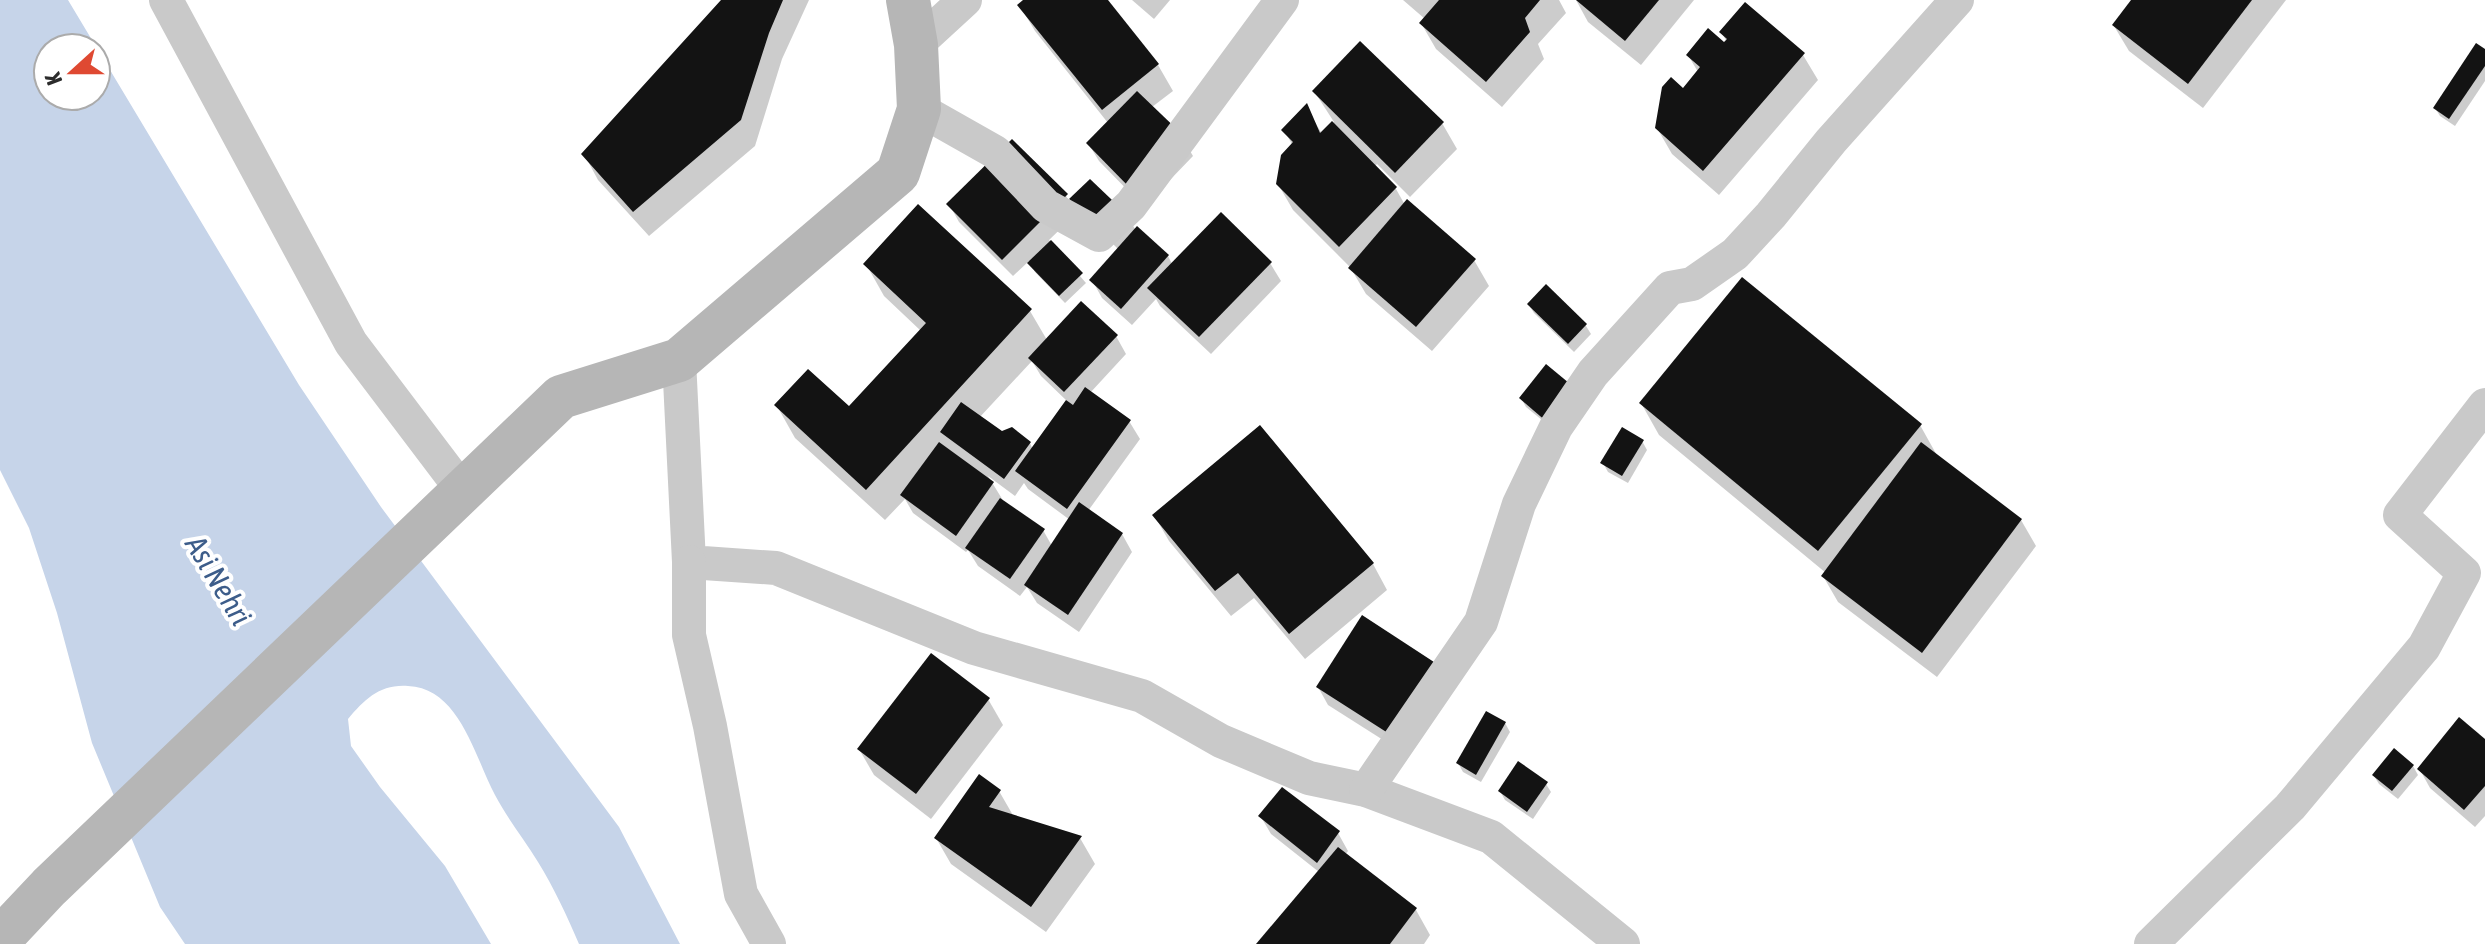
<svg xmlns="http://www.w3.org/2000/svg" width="2485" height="944" viewBox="0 0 2485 944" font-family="'Asap Condensed',sans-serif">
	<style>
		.water { fill: #c6d4e9; fill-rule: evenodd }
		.shadow { fill: #0003; fill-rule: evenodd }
		.building { fill: #131313 }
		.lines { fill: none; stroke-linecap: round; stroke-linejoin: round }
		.minor { stroke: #c9c9c9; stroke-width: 34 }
		.secondary { stroke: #b6b6b6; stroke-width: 44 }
		.labels { text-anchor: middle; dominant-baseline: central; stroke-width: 8; stroke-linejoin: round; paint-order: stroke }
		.water-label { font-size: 30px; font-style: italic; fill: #3d5d8a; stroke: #fff }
	</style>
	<rect width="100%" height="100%" fill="#fff"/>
	<path class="water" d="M0 0H68L299 385 381 507 619 827 680 944H579C567 916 554 888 538 862 524 839 507 818 495 795 475 758 460 688 408 686 380 684 365 699 348 719L351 746 380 787 445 866 491 944H185L160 907 92 743 57 613 29 528 0 470ZM48 48H96V96H48Z"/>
	<g class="shadow">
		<path d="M723 0H809L782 59 755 146 649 236 598 180 584 154Z"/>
		<path d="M1027 0H1106L1158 65 1173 91 1152 107 1183 139 1193 156 1144 207 1099 161 1088 143 1108 123 1035 31 1020 6Z"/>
		<path d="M1132 0H1170L1154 19Z"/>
		<path d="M1403 0H1559L1566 13 1538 44 1544 59 1502 107 1436 49 1421 23 1425 19Z"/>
		<path d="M1576 0H1694L1641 65 1588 22Z"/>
		<path d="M2133 0H2286L2203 108 2129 51 2114 26Z"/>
		<path d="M1721 32 1803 55 1818 80 1719 195 1672 154 1657 128 1698 72 1688 55 1724 45 1727 42Z"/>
		<path d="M2485 52V81L2455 126 2440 116 2435 108Z"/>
		<path d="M1314 91 1442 123 1457 149 1410 197 1377 164 1374 167 1396 189 1405 205 1474 260 1489 286 1432 351 1366 294 1350 267 1293 210 1278 184 1293 146 1284 130 1306 107 1322 134 1334 122Z"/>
		<path d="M1066 196 1070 202 1131 222 1136 231 1168 256 1172 264 1270 263 1281 281 1211 354 1160 306 1156 299 1132 325 1102 298 1092 280 1119 250 1072 203 1076 214 1049 240 1086 283 1065 303 1035 272 1029 261 1013 276 959 222 949 204Z"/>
		<path d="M866 264 1030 311 1047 340 1116 336 1126 354 1090 393 1129 421 1140 439 1088 511 1122 534 1132 552 1079 632 1037 603 1027 587 1020 596 978 566 968 550 966 552 913 513 905 499 885 520 795 438 777 406 849 409 921 331 884 296ZM1032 361 1041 376 1068 402 1033 450 1030 443 1001 434 979 418ZM988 476 1015 496 1024 483 1028 489 1070 520 1052 546 1043 530 1004 502Z"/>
		<path d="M1546 287 1586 326 1591 334 1574 352 1534 313 1529 305Z"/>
		<path d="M1574 389 1553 429 1526 407 1521 398Z"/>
		<path d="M1641 403 1920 425 1939 459 2021 520 2036 546 1937 677 1838 602 1823 576 1826 573 1659 435Z"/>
		<path d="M1259 427 1373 564 1387 590 1305 659 1254 598 1231 616 1169 541 1154 515Z"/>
		<path d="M1642 441 1647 450 1628 483 1608 472 1603 463Z"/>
		<path d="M1363 618 1402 752 1328 705 1318 687Z"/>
		<path d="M988 699 1003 725 931 819 874 775 859 749Z"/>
		<path d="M1505 723 1510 732 1481 782 1463 772 1458 763Z"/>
		<path d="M2485 742V816L2475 827 2430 788 2420 770Z"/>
		<path d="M2413 766 2418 775 2398 799 2379 784 2374 776Z"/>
		<path d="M1546 784 1551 792 1533 819 1505 800 1500 791Z"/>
		<path d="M999 791 1014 817 1080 838 1095 864 1046 932 951 864 936 838Z"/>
		<path d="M1261 817 1338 833 1348 851 1345 855 1416 910 1430 935 1424 944H1259L1319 872 1271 834Z"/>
	</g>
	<g class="building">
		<path d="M721 0H783L769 33 741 120 633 212 581 154Z"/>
		<path d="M1023 0H1108L1159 64 1102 110 1017 5Z"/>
		<path d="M1439 0H1540L1525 18 1530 32 1486 82 1419 23Z"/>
		<path d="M1576 0H1659L1625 41Z"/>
		<path d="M2131 0H2252L2188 84 2112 25Z"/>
		<path d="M1745 2 1805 53 1703 171 1655 128 1662 87 1671 77 1683 88 1700 67 1686 55 1708 28 1724 42 1727 39 1719 32Z"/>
		<path d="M1360 41 1444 122 1395 173 1312 91Z"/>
		<path d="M2476 43 2485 49V66L2449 119 2433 108Z"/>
		<path d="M1137 91 1185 137 1132 190 1086 143Z"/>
		<path d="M1307 103 1320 133 1332 121 1397 187 1339 247 1276 184 1281 155 1293 142 1281 130Z"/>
		<path d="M1012 139 1068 194 1002 260 946 204Z"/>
		<path d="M1090 179 1133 220 1112 242 1069 199Z"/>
		<path d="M1407 199 1476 259 1416 327 1348 268Z"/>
		<path d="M918 204 1032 309 866 490 774 405 808 369 849 406 926 323 863 264Z"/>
		<path d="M1221 212 1272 262 1199 337 1147 288Z"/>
		<path d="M1137 226 1169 255 1121 309 1089 280Z"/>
		<path d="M1051 240 1083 273 1059 296 1027 263Z"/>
		<path d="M1742 277 1922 424 1818 551 1639 403Z"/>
		<path d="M1546 284 1587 324 1568 344 1527 304Z"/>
		<path d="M1081 301 1118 335 1064 392 1028 358Z"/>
		<path d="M1546 364 1575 388 1547 422 1519 398Z"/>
		<path d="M1085 387 1131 420 1067 509 1015 471 1066 400 1073 405Z"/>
		<path d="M961 402 1002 431 1012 427 1031 442 1004 479 940 432Z"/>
		<path d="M1260 425 1374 563 1289 634 1238 573 1215 591 1152 515Z"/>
		<path d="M1622 427 1644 440 1622 476 1600 463Z"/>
		<path d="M939 442 994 482 956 536 900 495Z"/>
		<path d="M1921 442 2022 519 1922 653 1821 576Z"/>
		<path d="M1000 498 1045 529 1010 579 965 548Z"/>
		<path d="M1079 502 1123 533 1068 615 1024 585Z"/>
		<path d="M1362 615 1437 664 1391 735 1316 687Z"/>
		<path d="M931 653 990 698 916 794 857 749Z"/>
		<path d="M1486 711 1506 722 1476 775 1456 763Z"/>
		<path d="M2459 717 2485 739V786L2464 810 2417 769Z"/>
		<path d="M2394 748 2414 765 2392 791 2372 775Z"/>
		<path d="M1518 761 1548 782 1527 812 1498 791Z"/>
		<path d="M979 774 1001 790 989 807 1082 836 1031 907 934 838Z"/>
		<path d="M1282 787 1340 831 1317 863 1258 816Z"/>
		<path d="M1338 847 1417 908 1390 944H1256Z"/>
	</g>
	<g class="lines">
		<g class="minor">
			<path d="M166 0 351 343 463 491"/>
			<path d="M916 45 965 0"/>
			<path d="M919 109 995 152 1046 206 1099 235 1131 205 1282 0"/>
			<path d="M679 360 689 562 776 568 974 648 1142 696 1221 741 1309 778 1366 790 1491 837 1623 944"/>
			<path d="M689 562V635L710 726 741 894 769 944"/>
			<path d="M1366 790 1481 622 1519 504 1556 427 1593 373 1670 288 1692 284 1735 254 1771 215 1831 141 1957 0"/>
			<path d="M2151 944 2290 807 2424 647 2464 573 2400 515 2485 405"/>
		</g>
		<path class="secondary" d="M0 939 49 887 561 397 679 360 898 173 919 109 916 45 908 0"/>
	</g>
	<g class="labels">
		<g class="water-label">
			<text transform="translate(219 580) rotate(59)">Asi Nehri</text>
		</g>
	</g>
	<g transform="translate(72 72) rotate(249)"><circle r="38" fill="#ffffff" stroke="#ababab" stroke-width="2"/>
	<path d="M0-6L14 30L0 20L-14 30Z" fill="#df4932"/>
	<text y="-12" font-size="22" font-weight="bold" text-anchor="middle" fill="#2c2c2c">K</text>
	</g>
</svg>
